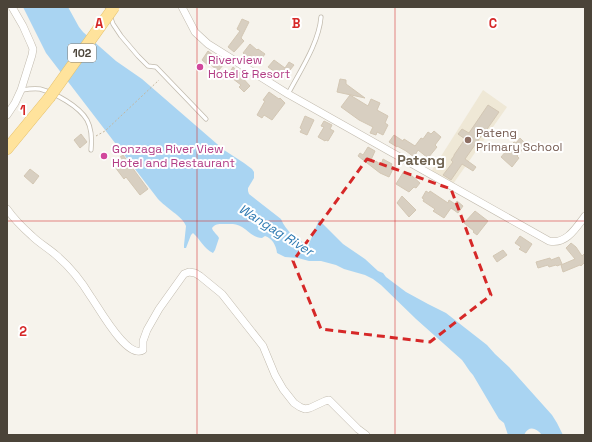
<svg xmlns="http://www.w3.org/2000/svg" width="592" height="442" viewBox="0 0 592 442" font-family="'Space Grotesk',sans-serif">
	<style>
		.education { fill: #efe8d6 }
		.water { fill: #a9d4f2 }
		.building { fill: #d8cfc1; stroke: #d3c7b4 }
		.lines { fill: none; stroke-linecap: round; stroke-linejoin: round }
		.service-casing { stroke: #c2bbae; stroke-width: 5 }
		.minor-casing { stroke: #c2bbae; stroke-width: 8 }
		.primary-casing { stroke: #e6c16a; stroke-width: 12 }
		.path { stroke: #c4b79f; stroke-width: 1; stroke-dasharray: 2 2; stroke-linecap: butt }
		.service { stroke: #fff; stroke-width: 3.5 }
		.minor { stroke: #fff; stroke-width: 7 }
		.primary { stroke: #ffe39c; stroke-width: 11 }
		.primary-bridge-casing { stroke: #e6c16a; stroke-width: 12; stroke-linecap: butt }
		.primary-bridge { stroke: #ffe39c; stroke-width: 11 }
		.marked { fill: none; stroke: #d62828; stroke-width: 3; stroke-dasharray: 8 5; stroke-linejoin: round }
		.grid { fill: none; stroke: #d62828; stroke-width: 1; stroke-opacity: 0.55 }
		.hotel-dot { fill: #d1479c; stroke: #fff; stroke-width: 1.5 }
		.education-dot { fill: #8d6e63; stroke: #fff; stroke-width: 1.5 }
		.labels { text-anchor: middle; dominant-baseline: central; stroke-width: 4; stroke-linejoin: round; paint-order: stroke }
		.shield { fill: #fff; stroke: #817c74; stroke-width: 1 }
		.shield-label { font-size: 11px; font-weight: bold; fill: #4b4439 }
		.hotel-label { font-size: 12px; fill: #b23c85; stroke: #fff; text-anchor: start }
		.education-label { font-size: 12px; fill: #785e54; stroke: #fff; text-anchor: start }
		.water-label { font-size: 13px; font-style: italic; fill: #2e7ab2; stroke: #fff }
		.quarter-label { font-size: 14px; font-weight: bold; fill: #6e6250; stroke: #fff }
		.grid-label { font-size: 13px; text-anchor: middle; font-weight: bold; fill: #d62828; stroke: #fff; stroke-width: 4; stroke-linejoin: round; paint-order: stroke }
	</style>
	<rect width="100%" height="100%" fill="#f6f3ec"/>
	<path class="education" d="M483 90 507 107 453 184 431 172Z"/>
	<path class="water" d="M23 7H68L79 27 83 32 116 61 142 79 224 150 244 163 252 169 254 172V178L248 188V191L249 194 281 219C286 232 297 238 308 246L319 220 343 244 365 259 378 271 383 273 386 277 406 292 428 304 446 313 487 345 495 354 509 367 552 415 557 423 563 435H542C536 428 529 425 524 435H508L504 423 499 419 473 375C469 371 466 365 462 360L416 319 381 285 373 279 365 275 344 269 336 265 321 261H309L298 258 285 257 277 253C276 245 272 238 265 236L262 238C252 237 250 232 242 227 236 223 230 224 223 224 218 224 215 224 212 228 213 232 217 234 219 238L215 250 213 253C204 249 200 239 193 233L191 235 186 248H184V245L186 226C183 217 165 207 158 199L46 53Z"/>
	<g class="building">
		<path d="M242 19 249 22 241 38 244 41 234 52 228 47 240 31 237 29Z"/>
		<path d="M250 44 257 50 258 49 265 54 259 62 250 55 248 58 243 53Z"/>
		<path d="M208 51 224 64 218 71 210 64 209 66 202 60Z"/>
		<path d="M274 60 285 68 289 62 294 65 286 75 280 71 278 74 268 67Z"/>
		<path d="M233 67 240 73 239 74 250 86 244 92 239 87 241 85 228 75Z"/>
		<path d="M340 79 346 80V84L365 98 337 92Z"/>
		<path d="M269 92 279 99 280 98 285 103 272 120 264 115 262 118 257 115 265 101 263 100Z"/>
		<path d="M350 95 368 106 371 99 380 103 377 110 388 116 385 123 388 125 383 135 377 132 376 135 370 133 373 127 359 120 341 107Z"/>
		<path d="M488 105 499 112 483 135H482L465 159 476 167 473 171 462 164 451 180 443 175 453 162 451 160 454 156V155L465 139 458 134 462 129 469 133Z"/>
		<path d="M305 116 314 120 307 135 300 132 302 129 300 128Z"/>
		<path d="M324 121 332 125 330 129 334 131 328 141 326 140 325 141 318 137 324 127 321 126Z"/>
		<path d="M434 131 441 137 435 145 437 147 428 158 418 150 414 157 406 151 397 146V147L389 142 394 135 403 141 404 139 415 146 421 138 423 139 428 132 431 134Z"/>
		<path d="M81 134 87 142 80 148 74 140Z"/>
		<path d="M520 138 524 142 520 148 522 150 517 156 519 158 512 167 501 157 514 142 516 143Z"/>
		<path d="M368 147 375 151 371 160 375 162 376 161 381 165 383 159 392 164 391 166 394 167 389 177 380 173 358 156 360 153 363 155Z"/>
		<path d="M123 155 148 189 140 195 126 177 124 179 112 163Z"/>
		<path d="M30 169 39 176 33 184 24 176Z"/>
		<path d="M404 171 411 175 420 183 416 188 414 187 409 192 396 184Z"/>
		<path d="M426 191 429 193 430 191 448 203 449 200 455 204 457 201 463 206 458 213 451 208 444 218 433 211 435 209 423 201 424 199 422 198Z"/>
		<path d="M402 196 416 210 409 217 397 203Z"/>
		<path d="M475 211 488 221 477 235 473 232 474 231 464 223Z"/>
		<path d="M520 236 532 244 526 253 519 249 521 247 515 243Z"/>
		<path d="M571 243 576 247 582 256 585 253V262L581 266 580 265 563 272 561 265 575 259 566 248Z"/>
		<path d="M503 250 507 255 497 262 493 256Z"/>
		<path d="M559 257 562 264 557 266 556 265 549 267 548 265 538 268 536 262 550 258 551 260Z"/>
	</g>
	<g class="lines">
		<defs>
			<g id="service">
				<path d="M107 7 113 24 121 36 138 56 148 66 156 67 206 119"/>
				<path d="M22 90C28 89 34 88 40 89 55 93 79 106 87 120 92 129 92 140 91 150"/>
				<path d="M288 94C300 71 319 43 321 17"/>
			</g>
			<g id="minor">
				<path d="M182 7 195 32 208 44 288 94 549 241C566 245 576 228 585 216"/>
				<path d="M7 115 15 103 21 90 32 55 33 49 31 44 23 26 12 7"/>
				<path d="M7 209C14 219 23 228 32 236 39 243 48 248 56 255 69 266 82 282 91 297 99 308 127 360 143 350V341L147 330 159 309 184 274 189 272 195 273 200 276 222 294 263 346 275 375 283 389 294 403 300 407 305 409 310 408 325 401 329 400 358 429 366 435"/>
			</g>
			<path id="primary" d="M7 149 49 98"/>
		</defs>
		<use href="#service" class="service-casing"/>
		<use href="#minor" class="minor-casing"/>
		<use href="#primary" class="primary-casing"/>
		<path class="path" d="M96 136 105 131 159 80"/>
		<use href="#service" class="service"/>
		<use href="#minor" class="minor"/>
		<use href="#primary" class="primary"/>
		<defs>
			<path id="primary-bridge" d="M49 98 114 7"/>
		</defs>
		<use href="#primary-bridge" class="primary-bridge-casing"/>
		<use href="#primary-bridge" class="primary-bridge"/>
	</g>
	<path class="marked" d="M367 159 451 189 491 295 430 342 321 329 293 261Z"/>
	<path class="grid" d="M197 7V435M395 7V435M7 221H585"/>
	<g class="hotel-dot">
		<circle cx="200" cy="67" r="4"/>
		<circle cx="104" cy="156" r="4"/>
	</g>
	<circle class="education-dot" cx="468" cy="140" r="4"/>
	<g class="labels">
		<rect class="shield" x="68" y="44" width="28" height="18" rx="3"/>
		<g class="shield-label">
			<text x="82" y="53">102</text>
		</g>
		<g class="hotel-label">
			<text x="208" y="60">Riverview<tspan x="208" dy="14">Hotel &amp; Resort</tspan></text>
			<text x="112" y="149">Gonzaga River View<tspan x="112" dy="14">Hotel and Restaurant</tspan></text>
		</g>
		<g class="education-label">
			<text x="476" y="133">Pateng<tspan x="476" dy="14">Primary School</tspan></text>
		</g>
		<g class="water-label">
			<text transform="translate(276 230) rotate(32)">Wangag River</text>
		</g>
		<g class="quarter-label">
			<text x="421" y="160">Pateng</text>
		</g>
	</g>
	<g class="grid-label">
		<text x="99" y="28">A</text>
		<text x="296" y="28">B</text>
		<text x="493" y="28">C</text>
		<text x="23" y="115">1</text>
		<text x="23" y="336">2</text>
	</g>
	<rect width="592" height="442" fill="none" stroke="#4b4439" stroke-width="16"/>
</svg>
